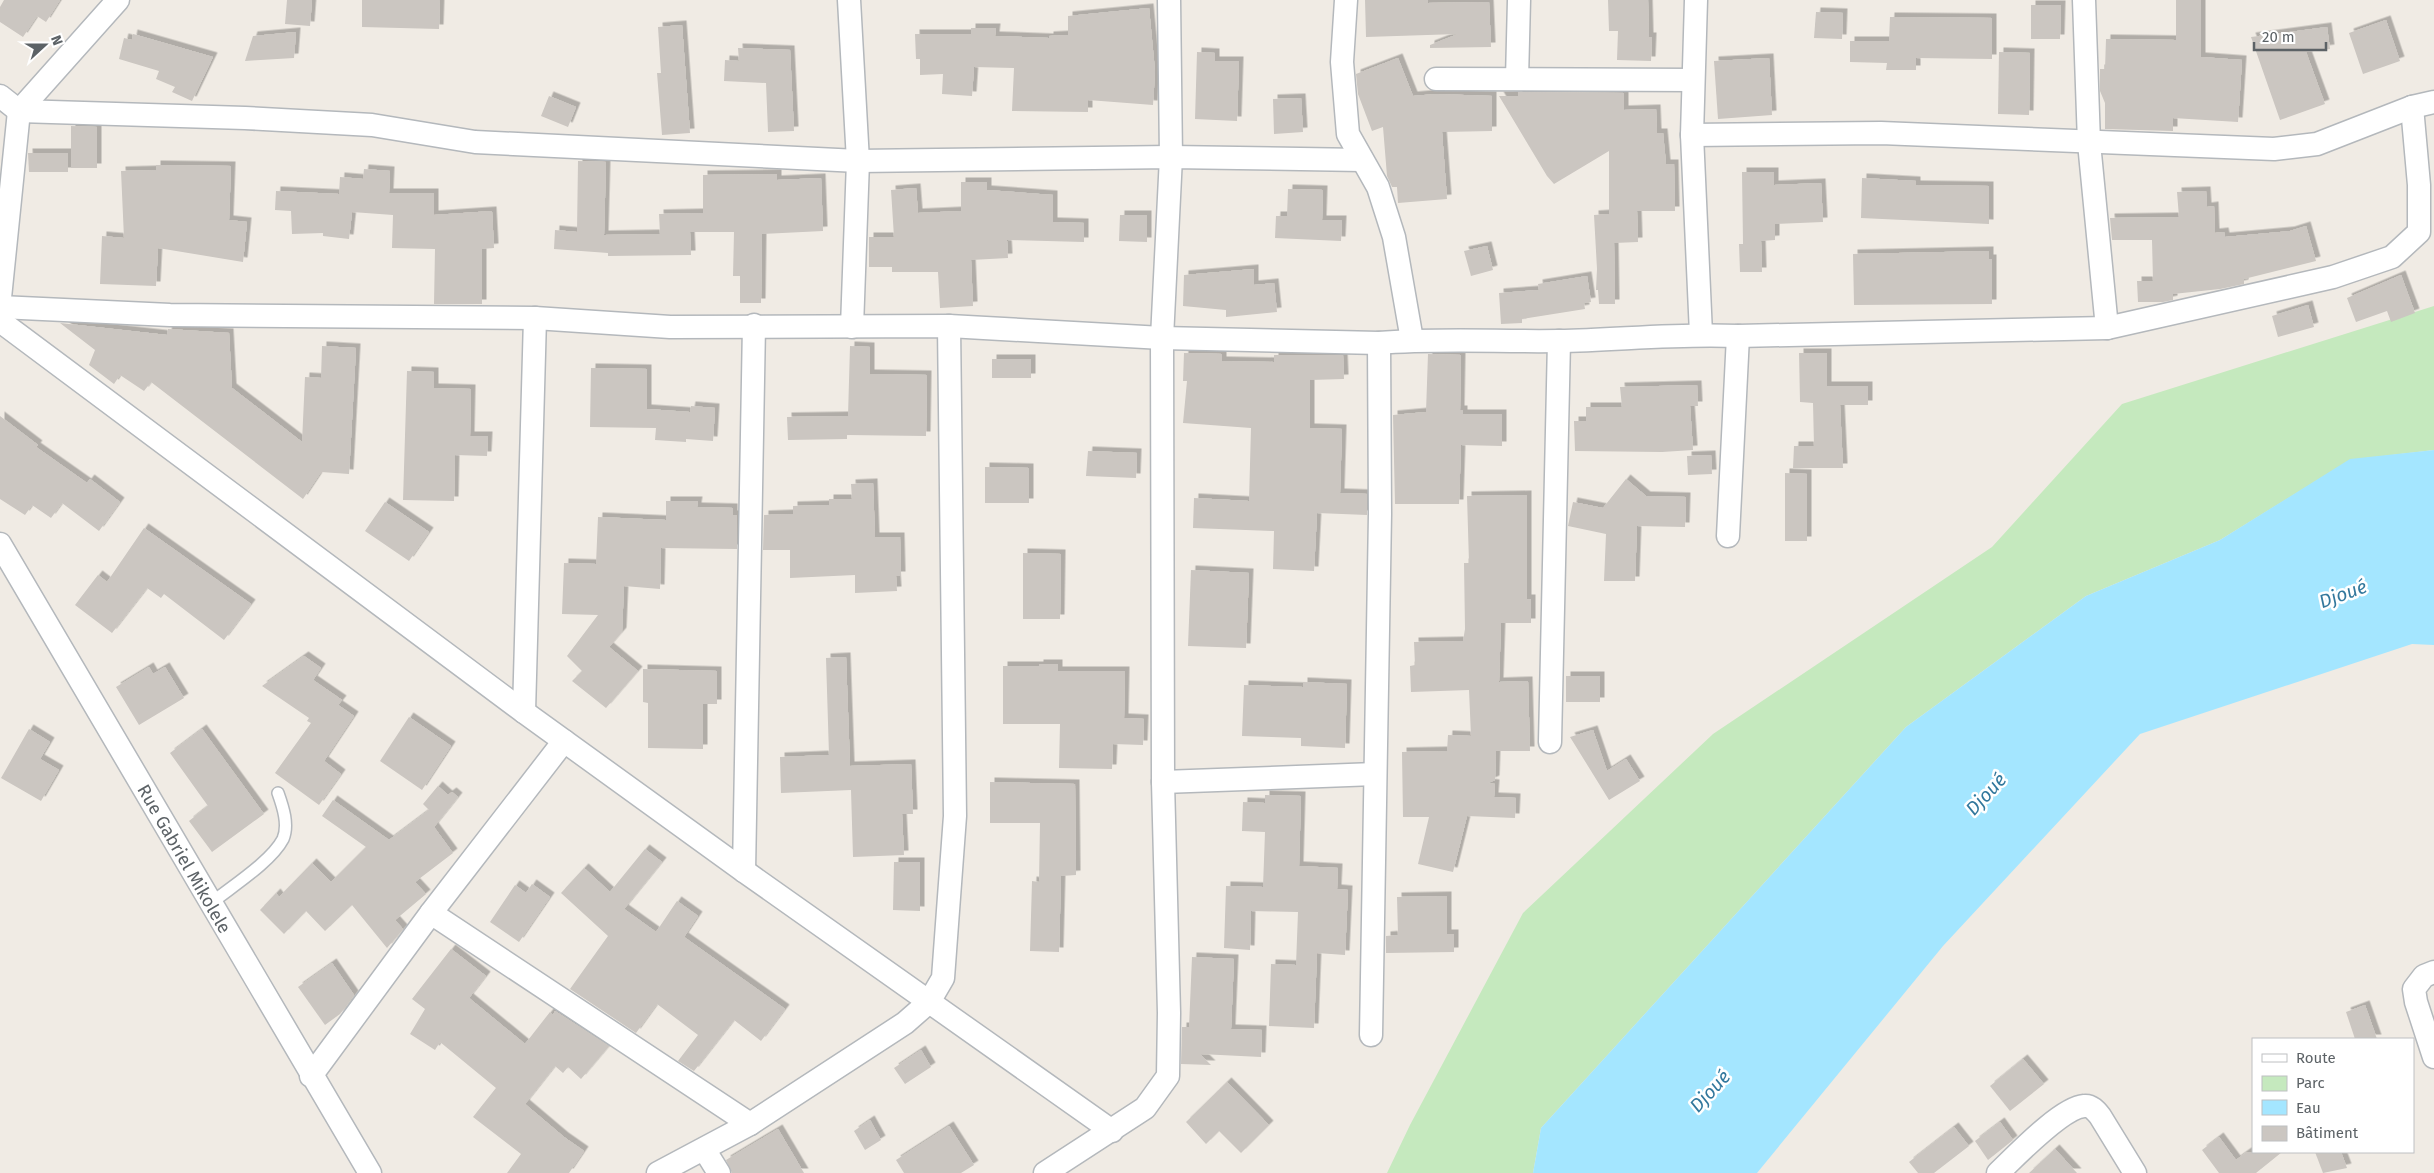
<svg xmlns="http://www.w3.org/2000/svg" width="2434" height="1173" viewBox="0 0 2434 1173" font-family="'Fira Sans',sans-serif">
	<style>
		.green { fill: #c5e9be }
		.water { fill: #a4e6ff }
		.building { fill: #cbc6c1; filter: url(#shadow) }
		.lines { fill: none; stroke-linecap: round; stroke-linejoin: round }
		.lane-casing { stroke: #b4b8bc; stroke-width: 14 }
		.street-casing { stroke: #b4b8bc; stroke-width: 25 }
		.lane { stroke: #fff; stroke-width: 11 }
		.street { stroke: #fff; stroke-width: 22 }
		.labels { text-anchor: middle; dominant-baseline: central; stroke-width: 5; stroke-linejoin: round; paint-order: stroke }
		.street-label { font-size: 18px; fill: #5c6266; stroke: #fff }
		.water-label { font-size: 19px; font-style: italic; fill: #32789d; stroke: #fff }
	</style>
	<defs>
		<filter id="shadow"><feDropShadow dx="4.5" dy="-4.5" stdDeviation="0" flood-color="#0004"/></filter>
	</defs>
	<rect width="100%" height="100%" fill="#f0ebe4"/>
	<path class="green" d="M2434 306V450L2350 460 2220 540 2086 596 1906 727 1541 1128 1533 1173H1387L1410 1125 1523 913 1713 734 1992 547 2122 404Z"/>
	<path class="water" d="M2434 450V645L2412 644 2140 734 1943 946 1757 1173H1533L1541 1128 1906 727 2086 596 2220 540 2350 459Z"/>
	<g class="building">
		<path d="M4 0H60L46 22 37 16 23 37 0 22V7Z"/>
		<path d="M287 0H312L310 26 285 24Z"/>
		<path d="M362 0H440L439 29 362 27Z"/>
		<path d="M1365 0H1428V3L1489 2 1491 47 1430 48V45L1458 34 1366 37Z"/>
		<path d="M1608 0H1648L1649 37H1652L1651 61 1617 60 1618 31H1609Z"/>
		<path d="M2176 0H2201V57L2242 60 2238 122 2173 118V131L2105 129V103L2100 91V69H2105L2106 39 2176 40Z"/>
		<path d="M2031 5H2061L2060 39H2031Z"/>
		<path d="M1149 8 1155 71 1153 105 1088 100V112L1012 111 1014 68 974 67 972 96 942 94 943 74 920 75V59H916L915 34H971V28H996L995 36 1049 38V36L1068 35V16Z"/>
		<path d="M1816 12 1843 13 1842 39 1814 38Z"/>
		<path d="M1890 17 1992 18V59L1916 58V70H1886L1887 63 1850 62V41H1889Z"/>
		<path d="M2386 20 2400 61 2363 74 2349 33Z"/>
		<path d="M682 25 690 133 662 135 657 73H661L658 27Z"/>
		<path d="M2327 27 2330 49 2306 52 2325 104 2280 120 2251 37Z"/>
		<path d="M296 32 294 58 245 61 253 36Z"/>
		<path d="M133 34 213 57 192 101 172 92 175 87 156 79 159 71 119 59 124 38 132 40Z"/>
		<path d="M738 48 790 50 794 131 768 132 766 83 724 81 725 60 739 61Z"/>
		<path d="M1197 52 1215 53V61H1239L1237 121 1195 119Z"/>
		<path d="M1999 52 2030 53 2029 115 1998 114Z"/>
		<path d="M1398 58 1413 96 1436 94 1492 96V131L1442 132 1447 199 1398 203 1397 187H1392L1387 176 1383 127 1372 131 1358 94 1356 74Z"/>
		<path d="M1769 58 1772 115 1718 119 1714 61Z"/>
		<path d="M1518 92 1624 93V110L1656 109 1657 133H1663L1666 164H1674L1675 211H1637L1638 242 1614 243 1615 304H1599L1598 290H1596L1597 269 1594 215 1609 214V151L1554 184 1547 176 1499 96H1518Z"/>
		<path d="M549 96 576 107 568 127 541 116Z"/>
		<path d="M1301 98 1303 132 1274 134 1273 99Z"/>
		<path d="M71 126 97 127V168H71Z"/>
		<path d="M28 153H68V172H29Z"/>
		<path d="M578 161 606 162 604 235 660 234 659 214 703 213V175L777 174V180L821 178 823 231 762 234 761 303H740V276H733L734 232H690L691 255 608 256V253L554 249 555 230 577 232Z"/>
		<path d="M156 165 231 166 229 220 247 222 243 262 158 248 156 286 100 284 102 236 124 238 121 171 156 170Z"/>
		<path d="M364 169 390 171 389 193H434V215L492 211 494 248 482 249V304H434L435 249 392 248 393 215 352 212 349 239 323 236V233L292 234 291 211 275 210 276 191 339 194 340 177 363 179Z"/>
		<path d="M1742 172H1774V185L1821 183 1823 222 1775 224V240L1761 241 1762 272H1740L1739 244H1743Z"/>
		<path d="M1862 178 1916 181V185L1989 186V224L1861 218Z"/>
		<path d="M961 182H987V190L1053 195V222L1084 223V242L1007 240 1008 258 971 260 973 306 940 308 938 272H892V267H869V237H894L891 190 916 188 918 213 961 211Z"/>
		<path d="M1288 189 1323 190 1322 220H1342L1341 241 1275 238 1276 216H1287Z"/>
		<path d="M2206 191 2207 207 2214 206 2215 233 2224 232 2225 237 2290 231 2306 226 2316 261 2244 279V284L2220 289 2173 294V300L2163 302H2138L2137 281H2153L2152 240H2112L2110 218 2179 217 2177 192Z"/>
		<path d="M1120 215H1147V242L1119 241Z"/>
		<path d="M1487 246 1493 270 1471 276 1464 251Z"/>
		<path d="M1989 251V259H1992V304L1854 305 1853 254Z"/>
		<path d="M1254 269V285L1274 283 1277 312 1226 317V310L1183 306 1184 275Z"/>
		<path d="M2401 275 2415 313 2391 322 2387 311 2356 322 2347 298Z"/>
		<path d="M1587 276 1591 302 1584 303 1585 309 1522 319V323L1501 324 1499 293 1539 290 1538 284Z"/>
		<path d="M2308 305 2314 327 2278 337 2272 316Z"/>
		<path d="M60 323 167 335 168 329 229 333 232 388 302 442 305 377 321 378 322 346 356 348 349 474 321 472 303 499 151 382 144 391 120 375 114 384 89 365 95 350Z"/>
		<path d="M850 346 870 347V374L927 375 926 436 847 435V439L788 440 787 417 848 416Z"/>
		<path d="M1184 353 1222 354V361L1274 362V355H1343L1344 379 1310 380V428L1342 429 1340 493 1367 494V515L1317 513 1314 571 1273 569 1274 531 1193 528 1194 498 1249 501 1251 428 1183 423 1187 381H1183Z"/>
		<path d="M1799 353H1827V386H1868V405H1840L1843 468H1793L1794 446H1814L1813 403 1800 402Z"/>
		<path d="M1428 354 1461 355 1460 410H1463V414H1502V446L1461 445 1459 504H1395L1393 415 1426 412Z"/>
		<rect x="992" y="359" width="39" height="19"/>
		<path d="M591 368 647 369V409L690 412 691 406 715 408 713 441 686 439V442L655 440 656 428 590 427Z"/>
		<path d="M407 371 434 372V388L471 389 470 436H488L487 456 455 455 454 501 403 500Z"/>
		<path d="M1697 385 1698 406H1690L1693 450 1662 452 1575 451 1574 421H1586V407H1622L1620 387Z"/>
		<path d="M0 416 38 445 36 447 87 483 90 479 120 502 99 531 62 503 51 518 32 505 25 515 0 499Z"/>
		<path d="M1088 451 1137 453 1136 478 1086 476Z"/>
		<path d="M1711 455 1712 474 1688 475 1687 456Z"/>
		<path d="M985 467 1029 468V503H985Z"/>
		<path d="M1785 473 1807 474V541H1785Z"/>
		<path d="M1626 479 1646 496 1686 497 1685 527 1637 526 1635 581H1604L1606 534 1568 526 1573 502 1603 508Z"/>
		<path d="M873 483 875 537H900L901 576H896L897 591 855 593V575L790 578V550H763L764 515 793 514V506L829 505V499H852L851 484Z"/>
		<path d="M1527 495V599H1531V623H1501L1499 682 1528 681 1530 751H1496L1495 780 1488 783 1495 784 1494 797 1516 798 1515 818 1467 816 1453 872 1418 864 1429 817H1403L1402 752 1447 751 1448 735 1471 736 1469 690 1411 692 1410 666 1415 665 1414 642 1463 641 1465 629 1464 563H1469L1467 496Z"/>
		<path d="M666 501H698L697 507 733 508V515H737V549L661 548 660 589 624 586 622 632 609 647 638 671 606 708 572 681 582 671 567 656 598 615 562 614 564 563 596 564 598 517 666 520Z"/>
		<path d="M385 502 429 532 409 561 365 531Z"/>
		<path d="M144 528 251 604 224 640 164 594 161 598 147 588 112 633 75 605 98 575 107 582Z"/>
		<path d="M1023 553 1061 554 1060 619H1023Z"/>
		<path d="M1191 570 1249 573 1246 648 1188 646Z"/>
		<path d="M304 656 321 668 313 680 342 700 338 705 354 716 324 761 341 774 319 805 275 773 311 723 307 721 309 718 262 686Z"/>
		<path d="M846 657 850 766 911 764 913 814H902L904 855 853 857 851 790 781 793 780 757 829 755 826 658Z"/>
		<path d="M1039 664H1058V671H1125L1124 718 1144 719 1143 745 1113 744 1112 769 1059 768 1060 724H1003V666H1039Z"/>
		<path d="M149 667 153 674 165 667 184 698 139 725 116 687Z"/>
		<path d="M643 669 717 671V704H703V749L648 748V703L643 702Z"/>
		<rect x="1566" y="676" width="34" height="26"/>
		<path d="M1303 682 1347 684 1345 748 1301 746V738L1242 736 1244 685 1303 687Z"/>
		<path d="M409 717 451 746 422 790 380 761Z"/>
		<path d="M29 729 50 742 40 759 59 770 41 801 1 778Z"/>
		<path d="M202 729 264 814 212 852 189 821 208 806 170 753Z"/>
		<path d="M1593 730 1607 771 1626 759 1640 781 1609 800 1570 737Z"/>
		<path d="M990 782 1075 784 1076 875 1061 876 1059 952 1030 951 1032 881 1039 882 1040 823H990Z"/>
		<path d="M438 786 448 795 452 792 458 797 434 827 453 853 415 882 426 894 395 920 403 929 387 948 352 905 325 931 306 911 284 934 260 910 276 893 279 897 312 863 331 882 366 847 322 816 333 800 389 840 429 810 423 804Z"/>
		<path d="M1265 795 1301 796 1299 866 1338 868 1337 889 1348 890 1345 955 1317 953 1314 1028 1269 1026 1271 964 1296 965 1298 912 1251 911 1250 950 1224 948 1226 886 1263 887 1265 832 1242 831 1243 802 1265 803Z"/>
		<path d="M645 849 662 862 624 909 656 932 677 901 698 916 684 937 785 1009 761 1041 734 1020 694 1071 678 1061 698 1035 657 1004 636 1033 570 989 608 936 561 893 584 868 610 892Z"/>
		<path d="M894 862H920V911L893 910Z"/>
		<path d="M532 884 550 897 519 942 490 922 515 885 526 893Z"/>
		<path d="M1447 896V934H1454V952L1386 953V936L1398 935 1397 897Z"/>
		<path d="M451 949 486 976 469 998 525 1044 550 1012 553 1015 555 1011 609 1046 581 1079 568 1067 563 1073 555 1066 525 1104 564 1137 584 1151 569 1173H507L521 1154 473 1117 496 1088 440 1042 435 1050 410 1034 425 1009 412 999Z"/>
		<path d="M1192 957 1234 959 1231 1029 1262 1030 1261 1057 1200 1054 1211 1065 1181 1064 1182 1027H1189Z"/>
		<path d="M332 963 354 995 340 1014 325 1025 298 987Z"/>
		<path d="M2365 1005 2377 1039H2355L2346 1012Z"/>
		<path d="M921 1050 931 1067 905 1084 894 1068Z"/>
		<path d="M2023 1059 2044 1084 2010 1111 1990 1086Z"/>
		<path d="M1227 1082 1269 1125 1241 1153 1219 1131 1206 1144 1186 1122Z"/>
		<path d="M870 1120 881 1140 865 1150 854 1131Z"/>
		<path d="M2000 1122 2013 1140 1988 1160 1975 1141Z"/>
		<path d="M949 1126 974 1165 961 1173H904L896 1160Z"/>
		<path d="M1954 1127 1969 1146 1934 1173H1918L1909 1162Z"/>
		<path d="M778 1129 804 1173H732L726 1160Z"/>
		<path d="M2219 1137 2236 1160 2247 1152H2282L2256 1173H2219L2202 1150Z"/>
		<path d="M2055 1149 2077 1173H2029Z"/>
		<path d="M2315 1152H2341L2347 1168 2323 1173Z"/>
	</g>
	<g class="lines">
		<defs>
			<path id="lane" d="M210 904C231 887 271 862 283 839 289 825 283 807 278 793"/>
			<g id="street">
				<path d="M849 0 858 161 852 327"/>
				<path d="M1346 0 1342 62 1348 134 1378 187 1394 237 1412 340"/>
				<path d="M1696 0 1692 135 1701 334"/>
				<path d="M2084 0 2089 143 2107 328"/>
				<path d="M1436 79 1693 80"/>
				<path d="M1517 79 1519 0"/>
				<path d="M0 96 19 111 245 118 372 125 475 142 858 161 1171 157 1362 160"/>
				<path d="M1692 135 1881 133 2274 149 2317 144 2412 107 2434 102"/>
				<path d="M0 298 19 111 118 0"/>
				<path d="M0 307 170 315 535 318 670 327 949 326 1162 338 1379 343C1439 338 1499 342 1559 341 1619 340 1678 333 1738 336L2107 328 2333 277 2392 257 2419 232V185L2412 107"/>
				<path d="M0 321 524 712 744 871 1112 1131"/>
				<path d="M1728 536 1738 336"/>
				<path d="M0 544 370 1173"/>
				<path d="M524 712 535 318"/>
				<path d="M1550 742 1559 341"/>
				<path d="M1163 782 1375 774"/>
				<path d="M744 871 754 325"/>
				<path d="M431 913 750 1124"/>
				<path d="M2434 972 2424 976 2414 989 2416 1002 2434 1057"/>
				<path d="M1371 1035 1380 514 1379 343"/>
				<path d="M311 1076 431 913 564 741"/>
				<path d="M704 1149 719 1173"/>
				<path d="M658 1173 750 1124 905 1023 929 1002 943 978 955 816 949 326"/>
				<path d="M1045 1173 1145 1108 1168 1076 1169 1013 1163 782 1162 338 1171 157 1169 0"/>
				<path d="M1998 1173C2016 1156 2061 1108 2084 1106 2091 1105 2096 1111 2100 1116L2135 1173"/>
			</g>
		</defs>
		<use href="#lane" class="lane-casing"/>
		<use href="#street" class="street-casing"/>
		<use href="#lane" class="lane"/>
		<use href="#street" class="street"/>
	</g>
	<g class="labels">
		<g class="street-label">
			<text transform="translate(184 859) rotate(60)">Rue Gabriel Mikolele</text>
		</g>
		<g class="water-label">
			<text transform="translate(2343 594) rotate(-20)">Djoué</text>
			<text transform="translate(1986 794) rotate(-47)">Djoué</text>
			<text transform="translate(1710 1091) rotate(-47)">Djoué</text>
		</g>
	</g>
	<rect x="2252" y="1038" width="162" height="115" fill="#ffffff" stroke="#bec0c2"/>
	<rect x="2262" y="1054" width="25" height="8" fill="#ffffff" stroke="#bec0c2"/>
	<text x="2296" y="1063" font-size="15" fill="#5c6266">Route</text>
	<rect x="2262" y="1076" width="25" height="15" fill="#c5e9be" stroke="#bec0c2"/>
	<text x="2296" y="1088" font-size="15" fill="#5c6266">Parc</text>
	<rect x="2262" y="1100" width="25" height="15" fill="#a4e6ff" stroke="#bec0c2"/>
	<text x="2296" y="1113" font-size="15" fill="#5c6266">Eau</text>
	<rect x="2262" y="1126" width="25" height="15" fill="#cbc6c1" stroke="#bec0c2"/>
	<text x="2296" y="1138" font-size="15" fill="#5c6266">Bâtiment</text>
	<g transform="translate(45 45) rotate(69)" stroke="#ffffff" stroke-width="4" paint-order="stroke">
	<path d="M0-4L9 19L0 12L-9 19Z" fill="#5c6266"/>
	<text y="-8" font-size="14" font-weight="bold" text-anchor="middle" fill="#5c6266">N</text>
	</g>
	<path d="M2254 42v8h72v-8" fill="none" stroke="#5c6266" stroke-width="2.5"/>
	<text x="2262" y="42" font-size="15" fill="#5c6266" stroke="#ffffff" stroke-width="4" paint-order="stroke">20 m</text>
</svg>
